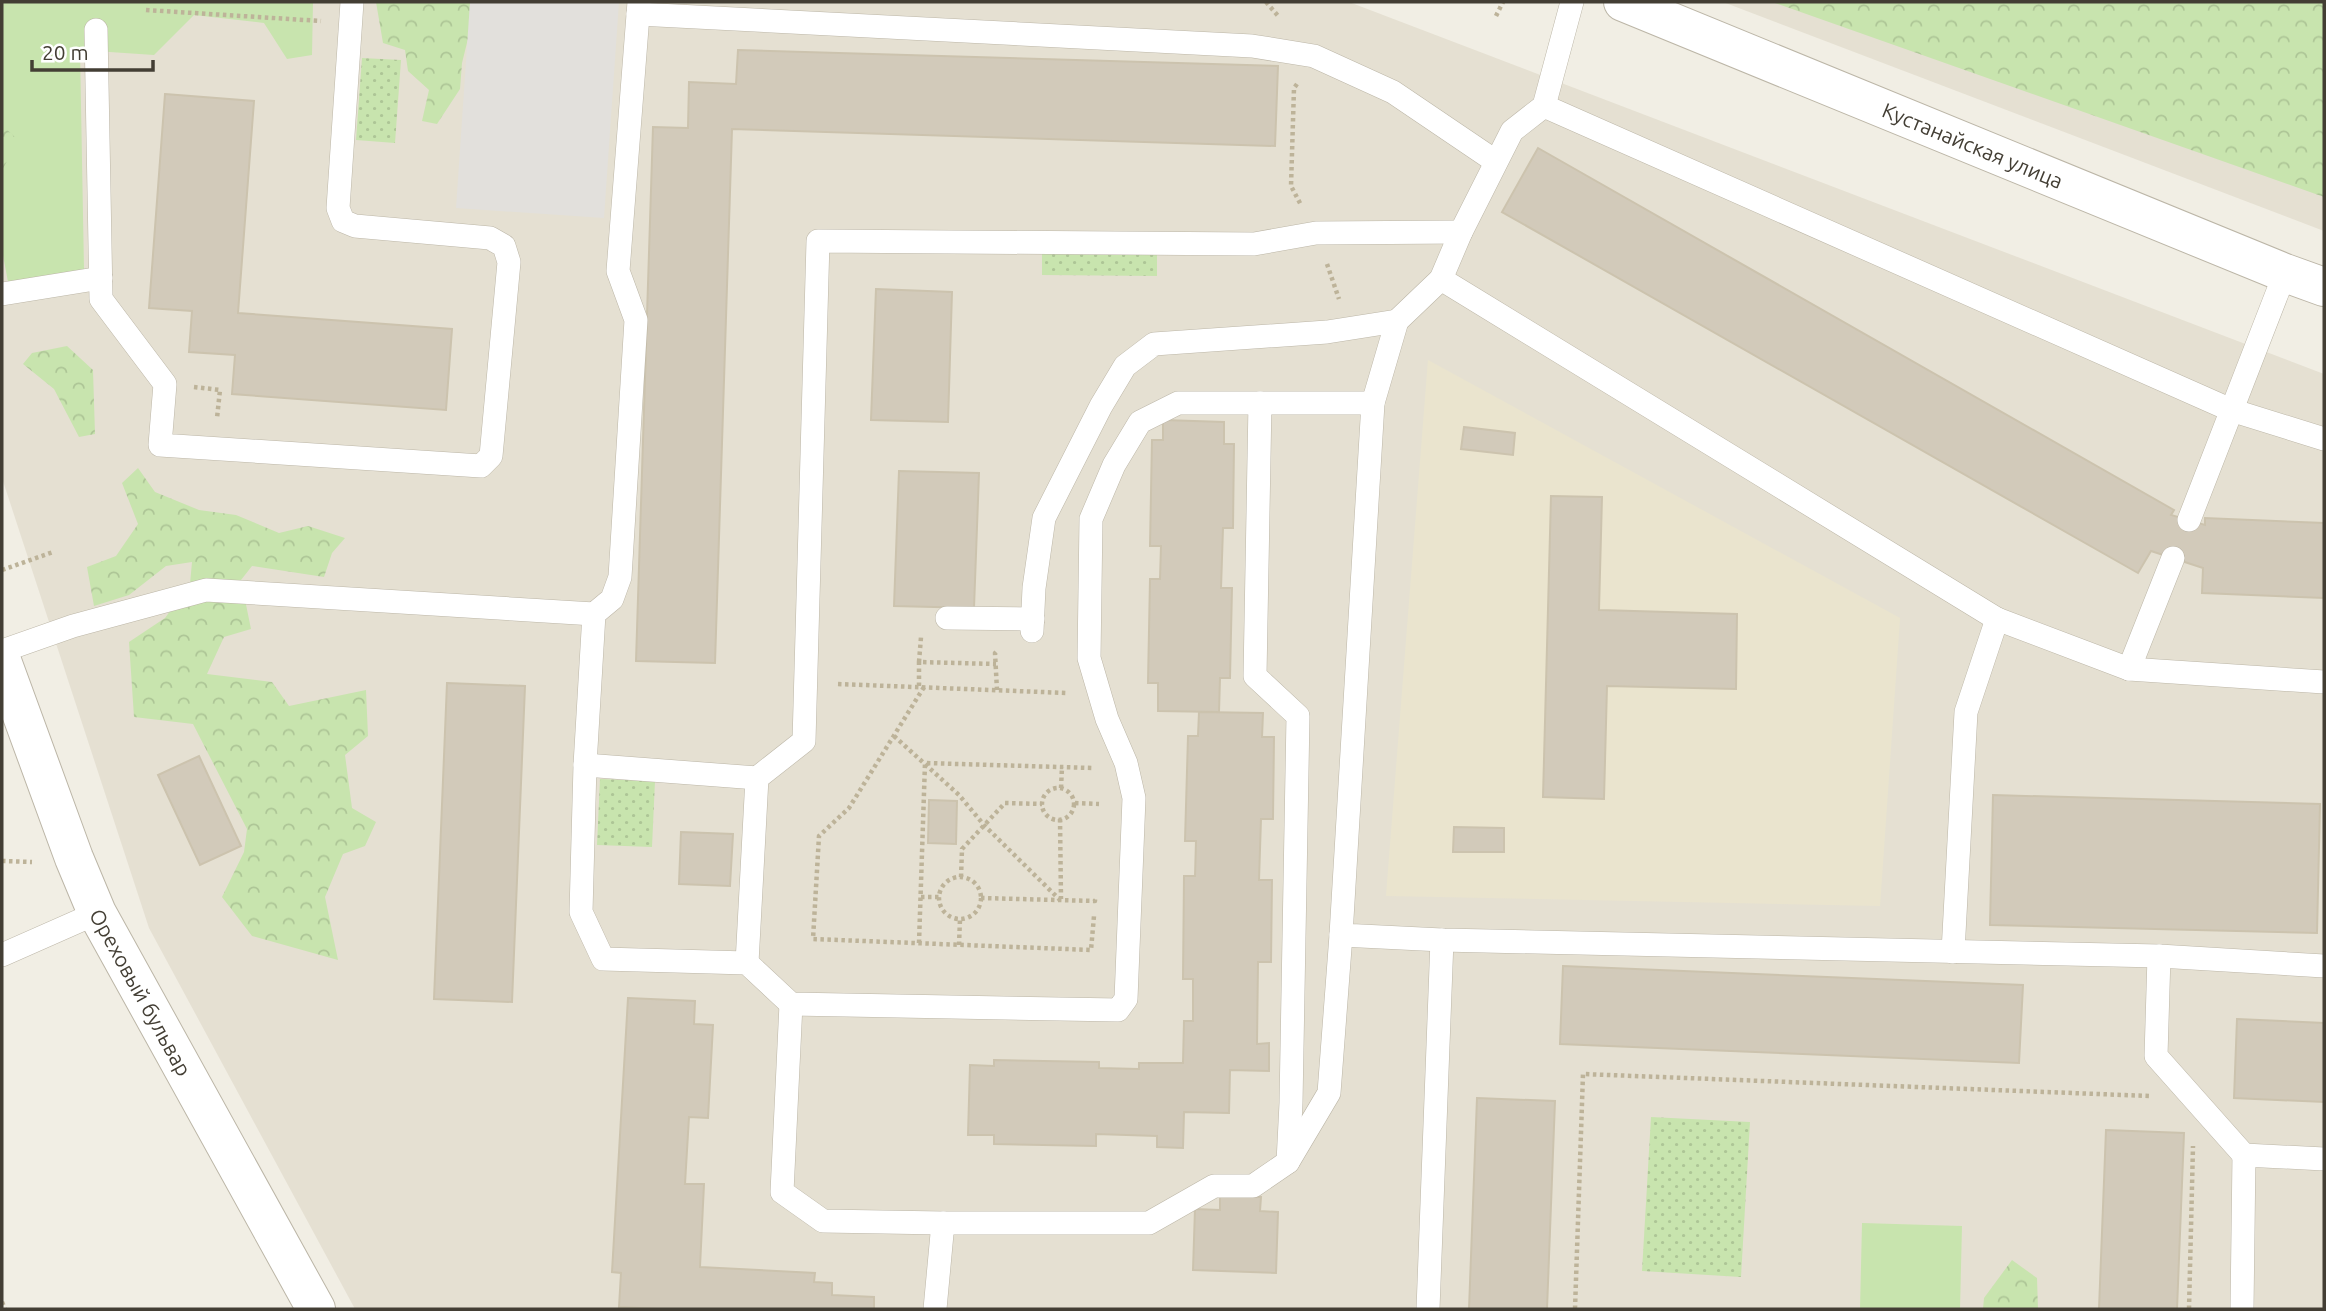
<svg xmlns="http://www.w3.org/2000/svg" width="2326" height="1311" viewBox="0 0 2326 1311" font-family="Ubuntu,sans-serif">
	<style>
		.residential { fill: #e5e0d2 }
		.education { fill: #eae4ce }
		.green { fill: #c8e4ae }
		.forest { fill: url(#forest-crowns) }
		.park { fill: url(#park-dots) }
		.parking { fill: #e2e0dc }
		.building { fill: #d2caba; stroke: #ccc3ae; stroke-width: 2 }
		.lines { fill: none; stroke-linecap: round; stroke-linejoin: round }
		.service-casing { stroke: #bcb6a7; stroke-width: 24 }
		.minor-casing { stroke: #bcb6a7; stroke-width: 40 }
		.tertiary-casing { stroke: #bcb6a7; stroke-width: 40 }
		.path { stroke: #bdb399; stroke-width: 4.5; stroke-dasharray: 3.5 3.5; stroke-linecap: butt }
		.service { stroke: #fff; stroke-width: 23 }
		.minor { stroke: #fff; stroke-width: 38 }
		.tertiary { stroke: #fff; stroke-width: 38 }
		.labels { text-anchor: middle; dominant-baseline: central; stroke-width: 5; stroke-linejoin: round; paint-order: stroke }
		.street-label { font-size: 21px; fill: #433e34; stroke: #fff }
	</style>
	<defs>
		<pattern id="forest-crowns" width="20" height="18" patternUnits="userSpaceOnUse" patternTransform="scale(1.75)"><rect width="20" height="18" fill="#c8e4ae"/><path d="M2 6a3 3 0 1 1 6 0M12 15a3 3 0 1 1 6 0" fill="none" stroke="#adc596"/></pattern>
		<pattern id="park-dots" width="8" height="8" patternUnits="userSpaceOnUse" patternTransform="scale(1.75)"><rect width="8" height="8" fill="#c8e4ae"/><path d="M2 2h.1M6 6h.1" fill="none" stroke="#adc596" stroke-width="1.8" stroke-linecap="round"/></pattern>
	</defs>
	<rect width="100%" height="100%" fill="#f1eee4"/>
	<g class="residential">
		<path d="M2 2H1349L2324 374V1309H355L149 928 2 478Z"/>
		<path d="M1723 2H2324V231Z"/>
	</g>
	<path class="education" d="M1428 360 1900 618 1880 906 1386 896Z"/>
	<g class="green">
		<path d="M2 2H313L312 55 287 59 264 23 194 15 154 55 80 50 84 269 9 287 2 250Z"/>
		<path d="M1862 1223 1962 1226 1960 1309H1860Z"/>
	</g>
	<g class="forest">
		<path d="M376 2H477L462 63 460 89 437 124 422 121 429 90 408 71 405 50 383 43Z"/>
		<path d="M1772 2H2324V197Z"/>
		<path d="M2 125 19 141 2 170Z"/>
		<path d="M67 346 93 370 95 434 79 437 54 389 23 364 32 353Z"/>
		<path d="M138 468 155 492 199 510 236 515 279 533 308 526 345 538 332 553 324 577 252 566 241 580 251 629 224 637 207 674 272 682 289 706 366 690 368 736 345 755 352 808 376 822 365 846 343 854 325 897 338 960 252 936 222 897 244 852 247 829 193 724 134 717 129 642 165 618 190 584 192 562 166 566 129 595 94 606 87 567 116 556 138 524 122 483Z"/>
		<path d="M2012 1260 2037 1278 2038 1309H1983L1984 1298Z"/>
	</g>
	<g class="park">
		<path d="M362 58 401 60 395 143 356 140Z"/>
		<path d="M1042 252 1157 253V276L1042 275Z"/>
		<path d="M600 779 655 781 652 847 597 845Z"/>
		<path d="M1651 1117 1750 1122 1741 1277 1642 1271Z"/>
	</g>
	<path class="parking" d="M470 2H619L604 218 456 208Z"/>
	<g class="building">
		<path d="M738 50 1278 66 1275 146 732 129 715 663 636 661 653 127 688 128 689 82 736 84Z"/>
		<path d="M165 94 254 101 238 313 452 329 446 410 232 394 235 355 189 352 192 311 149 308Z"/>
		<path d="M1538 148 2174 510 2171 515 2205 525V518L2324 523V598L2202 593 2203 568 2151 551 2138 573 1502 212Z"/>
		<path d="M876 289 952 292 948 422 871 420Z"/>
		<path d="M1163 420 1224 422V444H1234L1233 528H1223L1221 588H1232L1230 678H1220L1219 712 1158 711V683H1148L1150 579H1160L1161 546H1150L1152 440H1163Z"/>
		<path d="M1464 427 1515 433 1513 455 1461 449Z"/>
		<path d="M899 471 979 473 974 608 894 606Z"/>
		<path d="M1551 496 1602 497 1599 610 1737 614 1736 689 1607 686 1604 799 1543 797Z"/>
		<path d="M447 683 525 686 512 1002 434 999Z"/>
		<path d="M1199 712 1263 713 1262 737H1274L1273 819H1261L1259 880H1272L1271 962H1258L1257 1044 1269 1043V1071L1230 1070 1229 1113 1184 1112 1183 1148 1157 1147V1136L1096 1134V1146L994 1144V1135H968L970 1065 994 1066V1060L1099 1062V1068L1139 1069V1063H1183L1184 1021H1193V979H1183L1184 876H1195L1196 841H1185L1188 736H1198Z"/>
		<path d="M199 756 241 846 200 865 158 775Z"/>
		<path d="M1993 795 2320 804 2317 933 1990 925Z"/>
		<path d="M929 800 957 801 956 844 928 843Z"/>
		<path d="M1454 827 1504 828V852H1453Z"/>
		<path d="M681 832 733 834 730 886 679 884Z"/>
		<path d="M1563 966 2023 985 2019 1063 1560 1044Z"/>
		<path d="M628 998 695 1001 694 1024 713 1025 708 1118 689 1117 685 1184H704L700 1267 815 1273 814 1282 832 1283V1295L874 1297V1309H659L619 1307 621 1273 612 1272Z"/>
		<path d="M2237 1019 2324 1023V1102L2234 1098Z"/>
		<path d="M1477 1098 1555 1101 1547 1309H1469Z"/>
		<path d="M2106 1130 2184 1133 2177 1309H2099Z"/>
		<path d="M1220 1196 1261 1197 1260 1211 1278 1212 1276 1273 1193 1270 1195 1209 1220 1210Z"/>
	</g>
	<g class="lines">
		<defs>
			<g id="service">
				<path d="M639 2 618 271 636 320 620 577 612 599 594 614 585 765 581 912 603 959 747 963 791 1004 1118 1010 1126 999 1134 798 1126 763 1107 719 1089 658 1091 519 1114 465 1140 422 1178 403H1373"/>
				<path d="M1572 2 1544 106 1512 131 1461 232 1441 279 1397 321 1373 403 1341 935 1442 940 2159 956 2324 966"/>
				<path d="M638 14 1252 46 1314 56 1393 92 1495 161"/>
				<path d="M96 30 101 299 165 384 160 445 481 466 491 456 509 262 504 246 490 238 355 226 343 221 338 208 352 2"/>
				<path d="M1544 106 2231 410 2324 439"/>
				<path d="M1441 279 1997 619 2129 669 2324 682"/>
				<path d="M2 294 101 278"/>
				<path d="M1260 403 1255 676 1298 716 1291 1103 1288 1162"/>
				<path d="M2189 520 2285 273"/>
				<path d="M947 618 1033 619"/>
				<path d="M1032 631 1034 588 1044 518 1101 406 1125 366 1154 344 1327 332 1397 321"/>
				<path d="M2 651 73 626 206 590 594 614"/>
				<path d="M2129 669 2173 558"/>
				<path d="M585 765 757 778"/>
				<path d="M1953 952 1966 712 1997 619"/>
				<path d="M2 955 97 913"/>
				<path d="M2159 956 2156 1056 2244 1155"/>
				<path d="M747 963 757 778 804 741 818 241 1254 244 1316 233 1461 232"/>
				<path d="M791 1004 782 1192 823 1221 943 1223"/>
				<path d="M935 1309 943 1223H1149L1214 1186H1253L1288 1162 1329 1093 1341 935"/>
				<path d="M1428 1309 1442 940"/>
				<path d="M2242 1309 2244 1155 2324 1159"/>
			</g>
			<g id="minor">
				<path id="s1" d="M1623 2 2285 273 2324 287"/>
			</g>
			<g id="tertiary">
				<path id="s2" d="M2 661 74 858 97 913 316 1309"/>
			</g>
		</defs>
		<use href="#service" class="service-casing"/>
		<use href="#minor" class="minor-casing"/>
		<use href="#tertiary" class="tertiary-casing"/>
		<g class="path">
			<path d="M1266 2 1279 17"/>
			<path d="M146 10 321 21"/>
			<path d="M1496 16 1503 2"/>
			<path d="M1297 84 1294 88 1291 186 1301 205"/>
			<path d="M1327 264 1339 299"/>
			<path d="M194 387 220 390 217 418"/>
			<path d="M2 570 53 552"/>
			<path d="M919 662 921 637"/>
			<path d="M838 684 1067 693"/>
			<path d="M919 686V662L996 664"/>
			<path d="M924 687 849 808 819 836 813 939 1091 950 1094 916"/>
			<path d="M997 690 995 653 997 651"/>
			<path d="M894 736 959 795 984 825 1060 900"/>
			<circle cx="1058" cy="804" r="16"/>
			<path d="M1061 788 1062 767"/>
			<path d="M1075 803 1099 804"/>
			<path d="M1060 819 1061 899"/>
			<path d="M2 861 32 862"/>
			<path d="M961 877 962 849 1005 803 1042 804"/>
			<circle cx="960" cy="898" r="21"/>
			<path d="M921 897H939"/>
			<path d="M981 898 1095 901V899"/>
			<path d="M919 943 925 763 1093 768"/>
			<path d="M959 945 960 919"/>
			<path d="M2 1302 5 1309"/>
			<path d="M1575 1309 1583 1074 2149 1096"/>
			<path d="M2189 1309 2193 1146"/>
		</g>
		<use href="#service" class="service"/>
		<use href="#minor" class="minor"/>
		<use href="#tertiary" class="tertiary"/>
	</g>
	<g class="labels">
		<g class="street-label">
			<text stroke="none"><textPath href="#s1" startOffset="378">Кустанайская улица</textPath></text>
			<text stroke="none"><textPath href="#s2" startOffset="360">Ореховый бульвар</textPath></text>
		</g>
	</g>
	<rect width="2326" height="1311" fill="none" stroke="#433e34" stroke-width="7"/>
	<path d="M32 60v10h121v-10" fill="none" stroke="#433e34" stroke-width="3.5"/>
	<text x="42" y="60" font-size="21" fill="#433e34" stroke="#ffffff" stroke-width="5" paint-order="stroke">20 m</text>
</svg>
